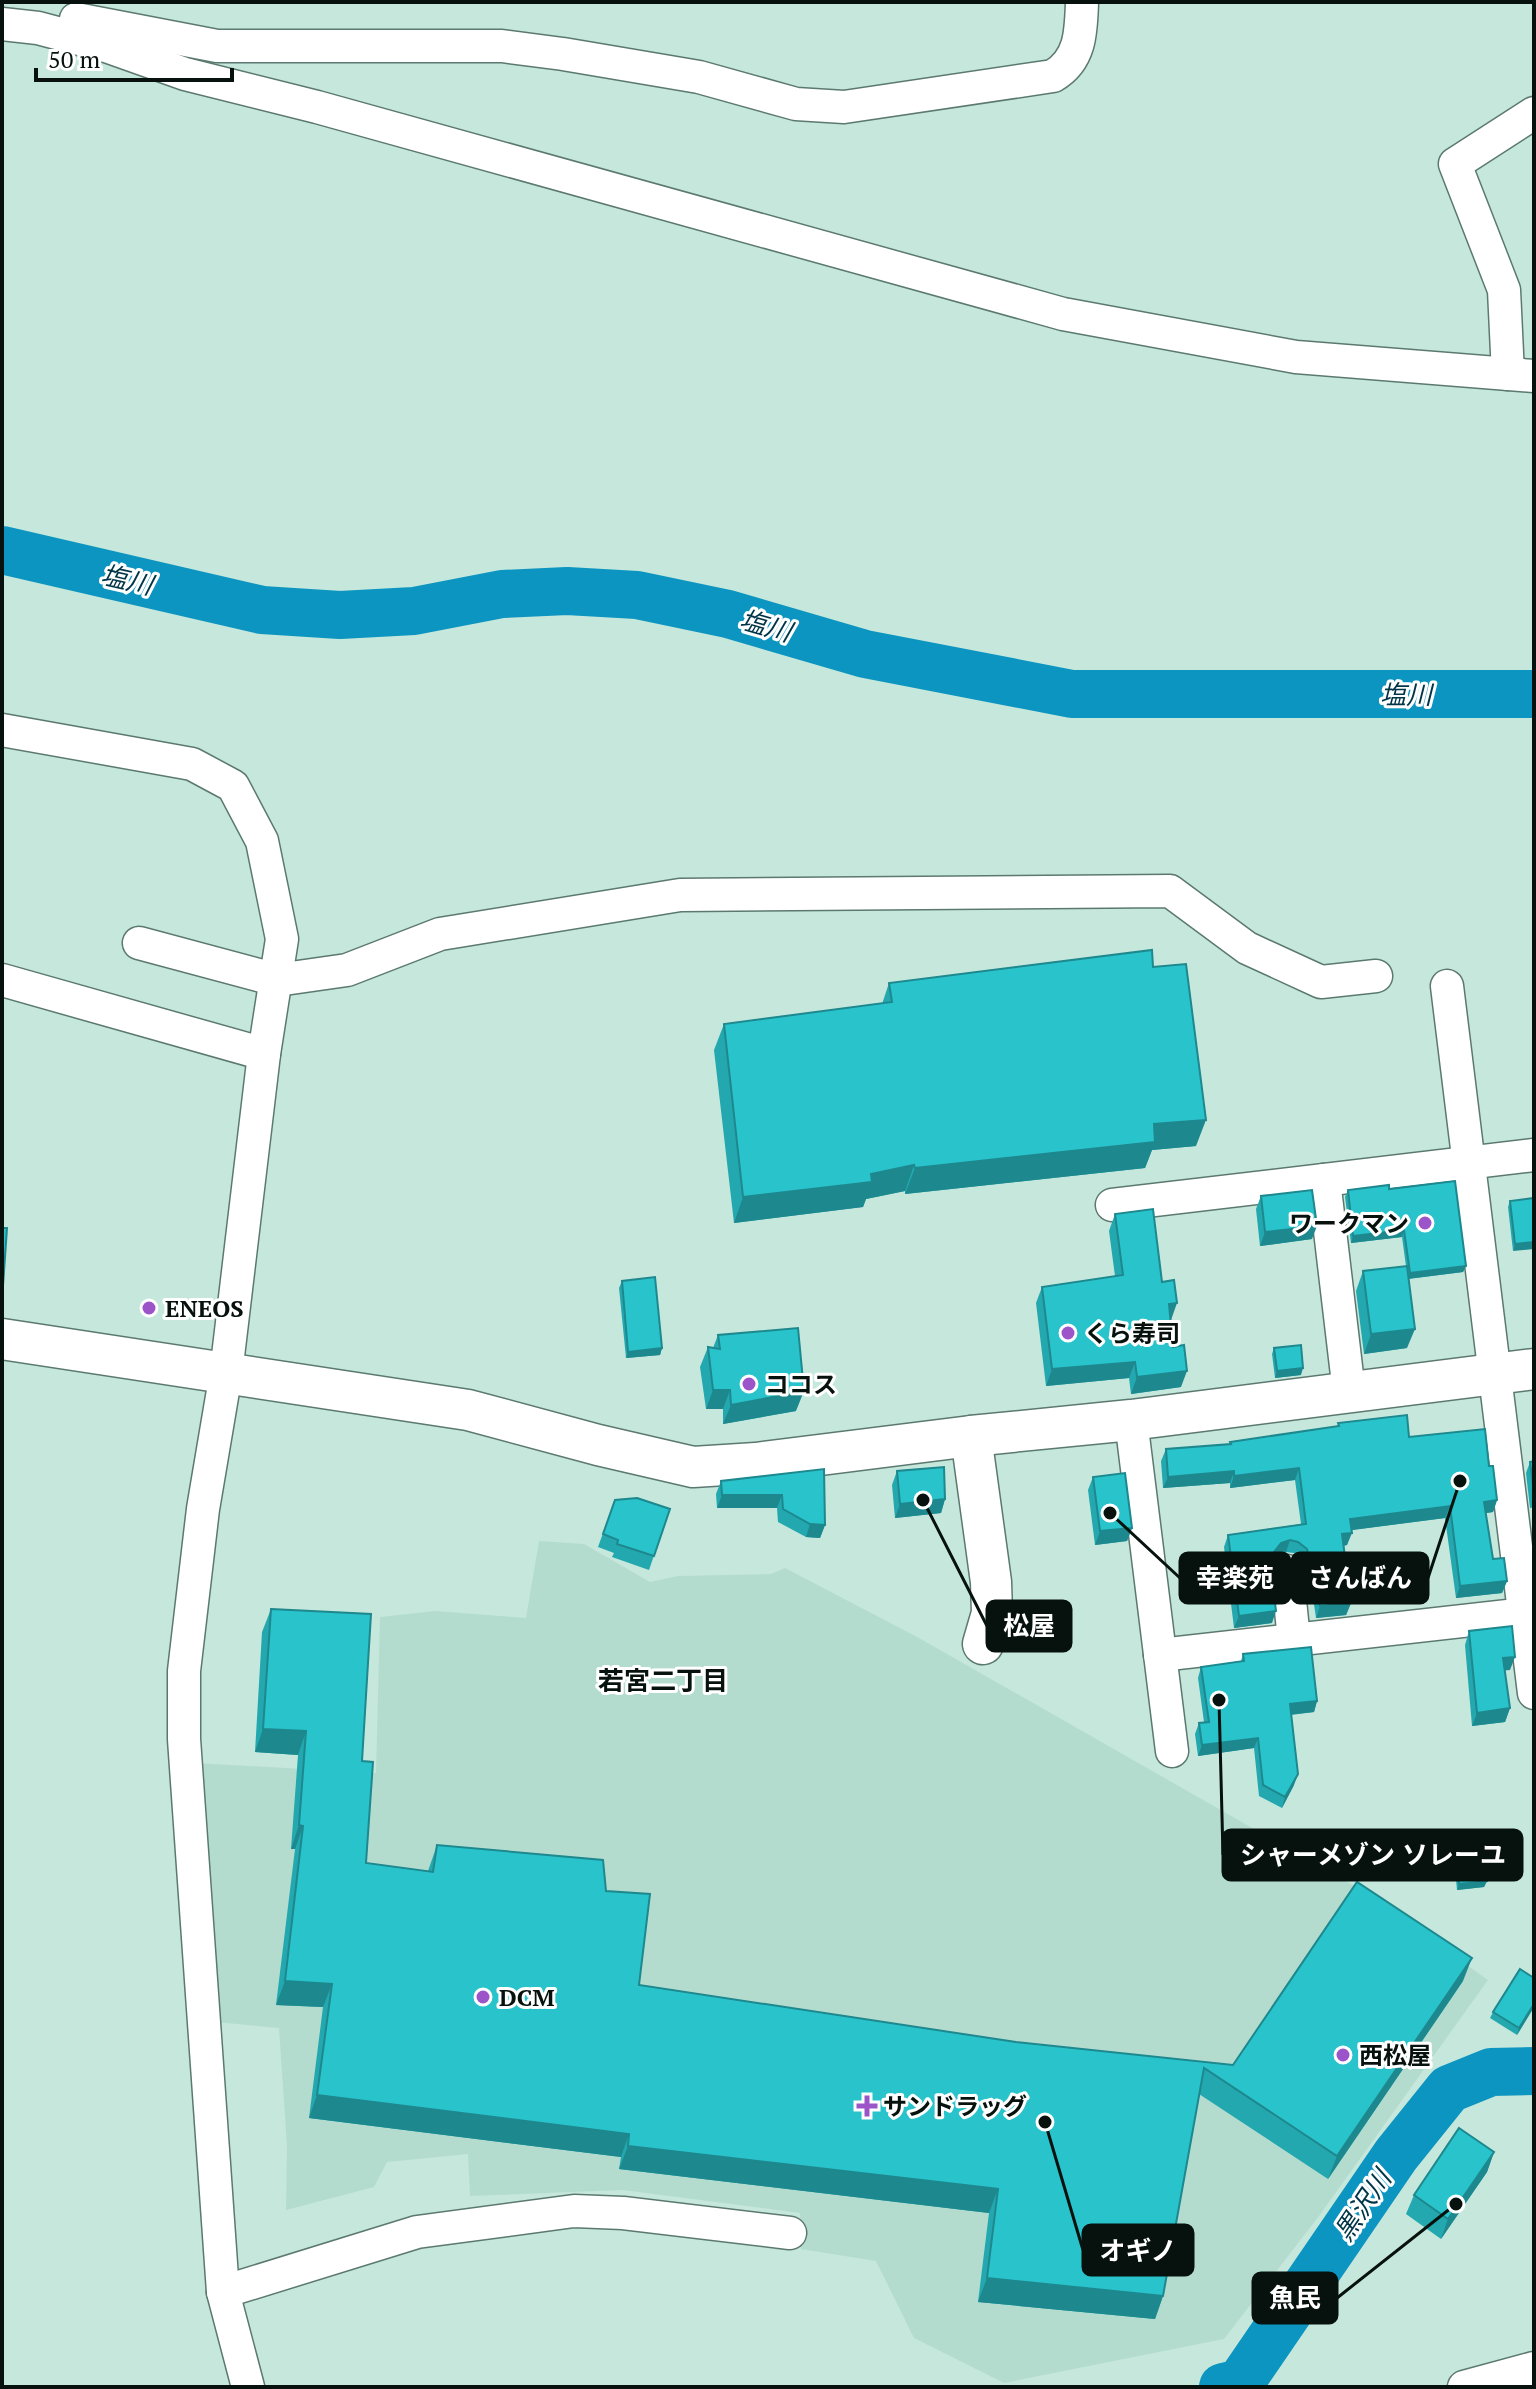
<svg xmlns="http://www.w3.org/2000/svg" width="1536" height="2389" viewBox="0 0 1536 2389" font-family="'PT Serif','Noto Sans JP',serif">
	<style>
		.built { fill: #b3dccf }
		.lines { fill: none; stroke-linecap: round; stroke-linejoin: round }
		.river { stroke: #0c95c0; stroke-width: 48 }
		.minor-casing { stroke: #5b7970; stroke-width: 35 }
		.tertiary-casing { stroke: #5b7970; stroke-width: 43 }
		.minor { stroke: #fff; stroke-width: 32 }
		.tertiary { stroke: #fff; stroke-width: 40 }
		.wall { fill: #23a8af }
		.shaded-wall { fill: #1d888e }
		.building { fill: #29c3cb; stroke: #1d888e; stroke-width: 2 }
		.poi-dot { fill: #9c55c9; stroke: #fff; stroke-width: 3 }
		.labels { text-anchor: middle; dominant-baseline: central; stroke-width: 6; stroke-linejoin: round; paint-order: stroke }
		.poi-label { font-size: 24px; font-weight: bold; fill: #07120f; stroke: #fff; text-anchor: start }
		.water-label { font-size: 26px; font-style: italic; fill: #003547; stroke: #fff }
		.neighbourhood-label { font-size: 26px; font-weight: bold; fill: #07120f; stroke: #fff }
		.leader { fill: none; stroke: #07120f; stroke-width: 3 }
		.callout-dot { fill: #07120f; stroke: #fff; stroke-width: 3 }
		.callout { fill: #07120f; stroke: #07120f; stroke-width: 3 }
		.callout-label { font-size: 26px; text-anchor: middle; font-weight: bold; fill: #fff }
	</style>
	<rect width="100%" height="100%" fill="#c6e7dc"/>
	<path class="built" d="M539 1541 584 1544 650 1582 678 1576 771 1574 785 1568 919 1638 1363 1891 1488 1980 1319 2216 1224 2339 1004 2383 914 2338 876 2261 801 2249 800 2213 623 2190 470 2196 468 2154 387 2162 374 2187 286 2210 287 2146 279 2028 215 2022 193 1763 376 1773 380 1617 435 1611 526 1618Z"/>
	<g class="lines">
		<g class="river">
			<path d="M2 550 262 610 340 615 414 611 502 594 567 591 637 595 728 614 865 654 1072 694H1534"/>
			<path d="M1223 2387 1240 2383 1396 2155 1449 2089 1491 2072 1534 2071"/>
		</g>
		<defs>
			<g id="minor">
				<path d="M76 19 217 46H502L563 54 699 77 796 104 844 107 1053 76C1081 60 1081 31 1082 2"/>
				<path d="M2 24 38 28 106 46 185 74 317 107 1063 314 1296 357 1534 376"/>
				<path d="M1508 374 1504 290 1455 164 1534 113"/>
				<path d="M2 730 192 764 233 786 262 841 282 939 264 1054 226 1373 203 1509 184 1671V1739L223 2292 248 2387"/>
				<path d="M139 943 277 980 347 970 440 934 680 895 1170 891 1247 948 1321 982 1376 976"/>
				<path d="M2 980 264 1054"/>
				<path d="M1447 986 1534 1693"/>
				<path d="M1324 1180 1349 1392"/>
				<path d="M1112 1205 1534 1155"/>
				<path d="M1131 1420 1172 1751"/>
				<path d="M1287 1571 1294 1640"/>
				<path d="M1160 1655 1534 1613"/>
				<path d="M223 2292 417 2232 574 2211 623 2213 790 2233"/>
				<path d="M1464 2387 1534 2368"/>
			</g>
			<g id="tertiary">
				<path d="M2 1339 468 1410 598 1445 693 1467 756 1463 971 1436 1131 1420 1534 1369"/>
				<path d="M971 1436 991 1582 992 1613 983 1644"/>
			</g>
		</defs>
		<use href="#minor" class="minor-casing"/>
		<use href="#tertiary" class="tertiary-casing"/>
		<use href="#minor" class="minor"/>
		<use href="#tertiary" class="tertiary"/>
	</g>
	<g class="wall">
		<path d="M1153 967 1196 1146 1152 1150 1145 1168 905 1194V1191L866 1199 863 1207 734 1223 714 1050 724 1024 882 1004 889 983Z"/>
		<path d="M1389 1189 1466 1266 1463 1272 1408 1279 1407 1348 1364 1354 1356 1291 1363 1271 1406 1266 1402 1237 1351 1243 1345 1197 1348 1190Z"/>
		<path d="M1261 1196 1312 1239 1260 1246 1256 1209Z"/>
		<path d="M1534 1198 1513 1251 1508 1207 1510 1201Z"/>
		<path d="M1115 1214 1162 1282 1170 1320 1173 1347 1181 1387 1131 1394 1129 1378 1046 1386 1036 1303 1042 1287 1115 1276 1109 1231Z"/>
		<path d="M622 1281 662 1348 660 1355 626 1358 619 1288Z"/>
		<path d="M718 1335 796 1411 723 1424V1409H706L700 1367 708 1347 713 1348Z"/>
		<path d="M1274 1348 1301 1375 1275 1378 1272 1354Z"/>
		<path d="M1338 1423 1409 1437 1489 1466 1497 1500 1493 1512 1486 1513 1493 1559 1507 1581 1502 1593 1456 1598 1445 1518 1351 1530 1347 1545 1344 1546 1351 1603 1346 1615 1316 1618 1311 1584 1307 1585 1303 1561 1294 1553 1286 1552 1277 1555 1274 1559 1272 1623 1234 1628 1224 1547 1228 1535 1301 1524 1295 1480 1230 1488V1483L1163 1488 1161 1461 1166 1449 1230 1444V1442L1338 1426Z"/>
		<path d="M1534 1461V1507L1530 1508 1526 1473 1530 1462Z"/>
		<path d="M824 1469 825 1525 820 1538 806 1537 778 1522 777 1508H717L716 1494 721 1481Z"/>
		<path d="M897 1471 945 1499 941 1513 895 1518 892 1485Z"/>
		<path d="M1093 1477 1132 1528 1127 1541 1095 1545 1088 1490Z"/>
		<path d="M615 1500 670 1509 649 1570 612 1557 614 1553 598 1547Z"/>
		<path d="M271 1609 362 1761 366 1863 428 1871 437 1845 606 1891 639 1985 1016 2042 1233 2065 1463 1981 1328 2179 1199 2094 1163 2296 1155 2319 978 2302 989 2213 619 2169 621 2157 309 2118 323 2007 276 2005 295 1849H291L298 1755 255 1752 262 1632Z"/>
		<path d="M1469 1631 1510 1670H1505L1510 1708 1505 1722 1472 1726 1465 1645Z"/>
		<path d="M1243 1654 1317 1701 1314 1712 1291 1715 1294 1785 1282 1808 1259 1796 1254 1748 1198 1756 1195 1734 1199 1723 1204 1722 1198 1678 1201 1667 1241 1661Z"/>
		<path d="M1457 1863 1487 1881 1484 1887 1457 1890 1455 1870Z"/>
		<path d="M1534 2007 1517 2035 1490 2018 1493 2012Z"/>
		<path d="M1494 2152 1487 2172 1441 2239 1406 2214 1414 2195Z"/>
	</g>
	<g class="shaded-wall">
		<path d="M1206 1120 1196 1146 1152 1150 1145 1168 905 1194 915 1168 1154 1124Z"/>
		<path d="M914 1165 905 1191 866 1199 863 1207 734 1223 743 1197Z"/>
		<path d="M1317 1226 1312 1239 1260 1246 1265 1232Z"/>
		<path d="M1404 1230 1402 1237 1351 1243 1353 1236Z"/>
		<path d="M1534 1242V1249L1513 1251 1515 1244Z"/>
		<path d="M1466 1266 1463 1272 1407 1279 1410 1273Z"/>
		<path d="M1177 1303 1171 1320 1169 1304Z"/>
		<path d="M1415 1329 1407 1348 1364 1354 1371 1334Z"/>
		<path d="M662 1348 660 1355 626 1358 628 1352Z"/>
		<path d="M1135 1362 1129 1378 1046 1386 1052 1369Z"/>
		<path d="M1303 1368 1301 1375 1275 1378 1277 1371Z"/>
		<path d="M1187 1371 1181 1387 1131 1394 1137 1377Z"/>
		<path d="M713 1390H730L723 1409H706Z"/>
		<path d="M804 1391 796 1411 723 1424 731 1405Z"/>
		<path d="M1299 1468 1295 1480 1230 1488 1234 1476Z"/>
		<path d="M1234 1471 1230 1483 1163 1488 1168 1477Z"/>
		<path d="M722 1495H782L777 1508H717Z"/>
		<path d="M945 1499 941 1513 895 1518 900 1504Z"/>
		<path d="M1497 1500 1493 1512 1480 1514 1484 1502Z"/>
		<path d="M1450 1506 1445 1518 1345 1531 1350 1519Z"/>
		<path d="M810 1524 825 1525 820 1538 806 1537Z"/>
		<path d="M1132 1528 1127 1541 1095 1545 1100 1531Z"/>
		<path d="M1352 1533 1347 1545 1338 1546 1342 1534Z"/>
		<path d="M1290 1540 1286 1552 1277 1555 1269 1564 1274 1552 1281 1543Z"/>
		<path d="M1316 1572 1311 1584 1307 1585 1312 1573Z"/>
		<path d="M1507 1581 1502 1593 1456 1598 1460 1586Z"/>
		<path d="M1351 1603 1346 1615 1316 1618 1320 1606Z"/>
		<path d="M1276 1611 1272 1623 1234 1628 1239 1616Z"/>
		<path d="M1515 1657 1510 1670 1499 1671 1503 1658Z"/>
		<path d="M1317 1701 1314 1712 1286 1715 1290 1704Z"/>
		<path d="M1510 1708 1505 1722 1472 1726 1477 1713Z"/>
		<path d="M263 1729 306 1731 298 1755 255 1752Z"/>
		<path d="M1258 1738 1254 1748 1198 1756 1202 1745Z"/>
		<path d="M1298 1774 1294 1785 1282 1808 1285 1797Z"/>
		<path d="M299 1825 303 1826 295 1849H291Z"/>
		<path d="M1487 1881 1484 1887 1457 1890 1459 1884Z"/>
		<path d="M1472 1958 1463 1981 1328 2179 1337 2156Z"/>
		<path d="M285 1981 332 1984 323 2007 276 2005Z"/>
		<path d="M1534 2004V2007L1517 2035 1519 2028Z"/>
		<path d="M317 2095 629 2134 621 2157 309 2118Z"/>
		<path d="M628 2146 998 2189 989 2213 619 2169Z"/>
		<path d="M1494 2152 1487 2172 1441 2239 1448 2219Z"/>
		<path d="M987 2278 1163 2296 1155 2319 978 2302Z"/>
	</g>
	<g class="building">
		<path d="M1152 950 1153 967 1186 964 1206 1120 1154 1124 1155 1142 915 1168 914 1165 871 1174 872 1182 743 1197 724 1024 892 1002 889 983Z"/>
		<path d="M1455 1181 1466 1266 1410 1273 1404 1230 1353 1236 1348 1190 1389 1185V1189Z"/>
		<path d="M1312 1190 1317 1226 1265 1232 1261 1196Z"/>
		<path d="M1534 1198V1242L1515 1244 1510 1201Z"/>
		<path d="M1153 1209 1162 1282 1174 1280 1177 1303 1169 1304 1173 1347 1184 1345 1187 1371 1137 1377 1135 1362 1052 1369 1042 1287 1123 1275 1115 1214Z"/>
		<path d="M2 1228H7L3 1286H2Z"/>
		<path d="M1407 1266 1415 1329 1371 1334 1363 1271Z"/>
		<path d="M655 1277 662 1348 628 1352 622 1281Z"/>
		<path d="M798 1328 804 1391 731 1405 730 1390H713L708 1347 720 1349 718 1335Z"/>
		<path d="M1301 1345 1303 1368 1277 1371 1274 1348Z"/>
		<path d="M1407 1415 1409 1437 1485 1429 1489 1466H1493L1497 1500 1484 1502 1493 1559 1504 1558 1507 1581 1460 1586 1450 1506 1350 1519 1352 1533 1342 1534 1351 1603 1320 1606 1316 1572 1312 1573 1307 1549 1298 1542 1290 1540 1281 1543 1274 1552V1577L1272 1578 1276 1611 1239 1616 1228 1535 1306 1524 1299 1468 1234 1476V1471L1168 1477 1166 1449 1231 1444 1230 1442 1339 1426 1338 1423Z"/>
		<path d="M1534 1461V1492L1530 1462Z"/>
		<path d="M944 1467 945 1499 900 1504 897 1471Z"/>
		<path d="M824 1469 825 1525 810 1524 783 1509 782 1495H722L721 1481Z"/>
		<path d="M1125 1473 1132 1528 1100 1531 1093 1477Z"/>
		<path d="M637 1498 670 1509 654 1556 617 1544 618 1540 603 1534 615 1500Z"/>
		<path d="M271 1609 371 1614 362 1761 373 1762 366 1863 433 1872 437 1845 603 1860 606 1891 650 1894 639 1985 1016 2042 1233 2065 1357 1882 1472 1958 1337 2156 1204 2068 1163 2296 987 2278 998 2189 628 2146 629 2134 317 2095 332 1984 285 1981 303 1826 299 1825 306 1731 263 1729Z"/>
		<path d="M1512 1626 1515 1657 1503 1658 1510 1708 1477 1713 1469 1631Z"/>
		<path d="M1311 1647 1317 1701 1290 1704 1298 1774 1285 1797 1263 1785 1258 1738 1202 1745 1199 1723 1209 1722 1201 1667 1244 1661 1243 1654Z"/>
		<path d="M1485 1860 1487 1881 1459 1884 1457 1863Z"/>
		<path d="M1520 1969 1534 1978V2004L1519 2028 1493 2012Z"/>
		<path d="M1459 2128 1494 2152 1448 2219 1414 2195Z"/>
	</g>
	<g class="poi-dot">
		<circle cx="1425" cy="1223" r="8"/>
		<circle cx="149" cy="1308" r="8"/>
		<circle cx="1068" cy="1333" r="8"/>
		<circle cx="749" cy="1384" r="8"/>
		<circle cx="483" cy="1997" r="8"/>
		<circle cx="1343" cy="2055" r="8"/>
		<path d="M863 2094h8v8h8v8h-8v8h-8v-8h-8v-8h8z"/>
	</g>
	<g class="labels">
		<g class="poi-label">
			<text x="1409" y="1223" text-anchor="end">ワークマン</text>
			<text x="165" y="1308">ENEOS</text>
			<text x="1084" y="1333">くら寿司</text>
			<text x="765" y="1384">ココス</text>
			<text x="499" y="1997">DCM</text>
			<text x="1359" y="2055">西松屋</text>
			<text x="883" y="2106">サンドラッグ</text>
		</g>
		<g class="water-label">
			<text transform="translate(127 579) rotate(13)">塩川</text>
			<text transform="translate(766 625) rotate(16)">塩川</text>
			<text x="1406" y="694">塩川</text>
			<text transform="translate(1362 2205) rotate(-56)">黒沢川</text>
		</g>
		<g class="neighbourhood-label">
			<text x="663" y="1680">若宮二丁目</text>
		</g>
	</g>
	<path class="leader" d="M1460 1481L1428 1578M1110 1513L1180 1578M923 1500L987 1626M1219 1700L1223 1855M1045 2122L1083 2250M1456 2204L1337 2298"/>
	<g class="callout-dot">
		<circle cx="1460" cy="1481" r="8"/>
		<circle cx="1110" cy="1513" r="8"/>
		<circle cx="923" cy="1500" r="8"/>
		<circle cx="1219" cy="1700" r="8"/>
		<circle cx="1045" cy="2122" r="8"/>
		<circle cx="1456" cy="2204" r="8"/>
	</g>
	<g class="callout">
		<rect x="1292" y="1553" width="136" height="50" rx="8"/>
		<rect x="1180" y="1553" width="110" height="50" rx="8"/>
		<rect x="987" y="1601" width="84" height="50" rx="8"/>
		<rect x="1223" y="1830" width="299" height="50" rx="8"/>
		<rect x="1083" y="2225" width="110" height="50" rx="8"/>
		<rect x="1253" y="2273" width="84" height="50" rx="8"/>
	</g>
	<g class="callout-label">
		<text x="1360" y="1587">さんばん</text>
		<text x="1235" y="1587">幸楽苑</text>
		<text x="1029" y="1635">松屋</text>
		<text x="1373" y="1864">シャーメゾン ソレーユ</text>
		<text x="1138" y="2260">オギノ</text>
		<text x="1295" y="2307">魚民</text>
	</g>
	<rect width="1536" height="2389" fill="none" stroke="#07120f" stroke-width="8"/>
	<path d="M36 68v12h196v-12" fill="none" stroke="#07120f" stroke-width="4"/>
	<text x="48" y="68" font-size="24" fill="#07120f" stroke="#ffffff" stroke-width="6" paint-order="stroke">50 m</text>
</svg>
